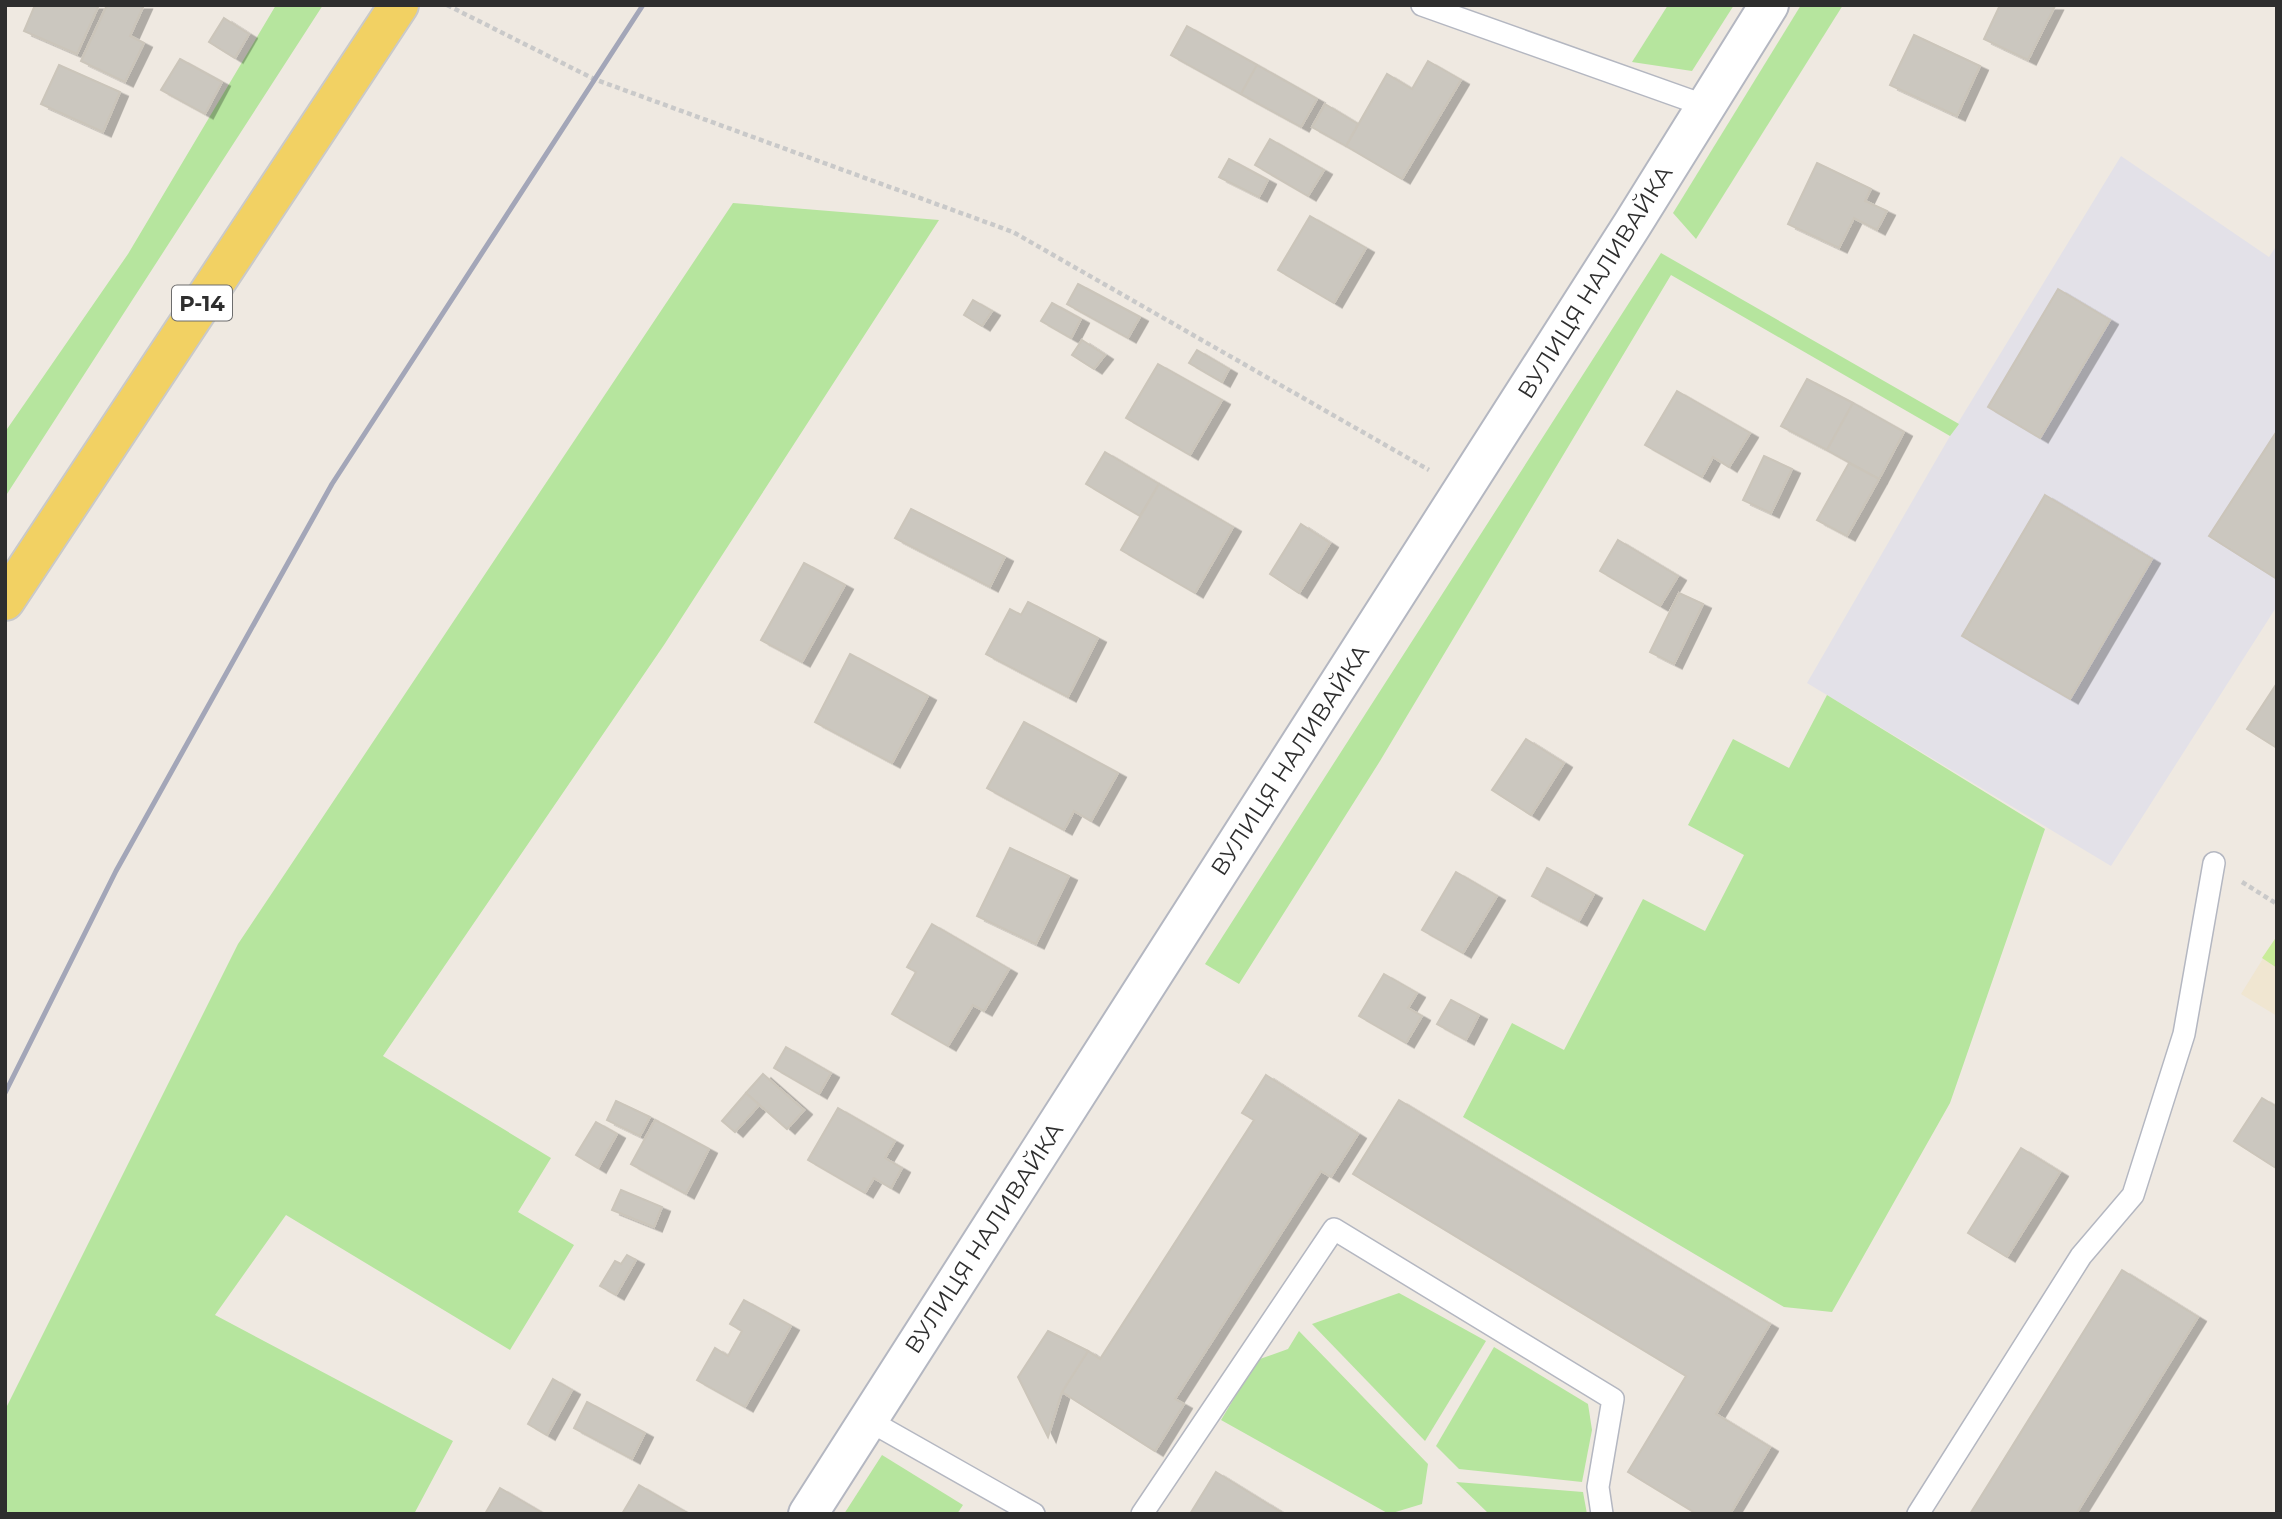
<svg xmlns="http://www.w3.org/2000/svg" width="2282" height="1519" viewBox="0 0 2282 1519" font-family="Montserrat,sans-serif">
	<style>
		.industrial { fill: #e3e1e8 }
		.education { fill: #f0e6d1 }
		.green { fill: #b6e59e }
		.pitch { fill: #c9ec9a }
		.building { fill: #cbc7bf; stroke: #cbc5ba; stroke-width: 2; filter: url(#shadow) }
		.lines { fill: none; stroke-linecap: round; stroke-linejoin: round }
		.service-casing { stroke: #b4b7c1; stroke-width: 24 }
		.minor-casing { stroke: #b4b7c1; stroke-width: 42 }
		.primary-casing { stroke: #c9c9c9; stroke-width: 42 }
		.path { stroke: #c9c9c9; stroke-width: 4.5; stroke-dasharray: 5 3.5; stroke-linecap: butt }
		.service { stroke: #fff; stroke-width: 21 }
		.minor { stroke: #fff; stroke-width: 38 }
		.primary { stroke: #f2d163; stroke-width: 38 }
		.rail { stroke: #a3a6b8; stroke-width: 5 }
		.labels { text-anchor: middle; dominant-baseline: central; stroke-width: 6; stroke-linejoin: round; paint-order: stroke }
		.shield { fill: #fff; stroke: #6d6d6d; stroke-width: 2 }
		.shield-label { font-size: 21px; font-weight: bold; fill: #2e2e2e }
		.street-label { font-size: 23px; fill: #2e2e2e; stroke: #fff }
	</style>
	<defs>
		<filter id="shadow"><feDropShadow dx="8" dy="4.5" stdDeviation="0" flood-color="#0004"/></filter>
	</defs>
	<rect width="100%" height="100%" fill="#efe9e1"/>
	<path class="industrial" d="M2121 156 2269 257 2277 245V606L2111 866 1807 683 1950 436Z"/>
	<path class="education" d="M2277 936V1016L2241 994Z"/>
	<g class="green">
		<path d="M276 5H323L5 497V432L128 254Z"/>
		<path d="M1668 5H1734L1692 71 1632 62Z"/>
		<path d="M1801 5H1843L1696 239 1673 213Z"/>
		<path d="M733 203 939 220 664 645 383 1056 551 1158 518 1212 574 1245 510 1350 286 1215 215 1315 453 1441 414 1514H5V1410L238 944Z"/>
		<path d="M1661 253 1959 424 1950 436 1671 275 1380 761 1239 984 1205 964Z"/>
		<path d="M1827 695 2045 829 1950 1103 1832 1312 1784 1307 1463 1117 1512 1023 1564 1050 1643 899 1705 931 1744 855 1688 825 1733 739 1789 768Z"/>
		<path d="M1399 1293 1486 1341 1425 1441 1312 1324Z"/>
		<path d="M1299 1331 1428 1464 1422 1504 1389 1514 1221 1420 1257 1360 1288 1349Z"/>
		<path d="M1494 1347 1588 1404 1592 1430 1582 1482 1459 1469 1436 1446Z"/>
		<path d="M882 1455 963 1505 957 1514H844Z"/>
		<path d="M1456 1482 1583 1492 1587 1514H1489Z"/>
	</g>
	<path class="pitch" d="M2277 936V968L2262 958Z"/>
	<g class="building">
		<path d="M35 5H99L77 54 24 31Z"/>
		<path d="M107 5H144L130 36 144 43 125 82 81 61Z"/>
		<path d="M2000 5 2055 6 2028 60 1984 39Z"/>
		<path d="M224 18 249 34 235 58 209 42Z"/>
		<path d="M1187 26 1257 65 1241 94 1171 55Z"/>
		<path d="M1914 35 1980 66 1957 116 1890 85Z"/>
		<path d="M180 59 222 82 205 114 161 90Z"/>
		<path d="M1428 61 1461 80 1402 179 1346 146 1387 74 1412 89Z"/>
		<path d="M59 65 120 92 103 132 41 104Z"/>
		<path d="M1257 65 1317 99 1301 127 1241 94Z"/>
		<path d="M1325 104 1358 124 1346 146 1312 127Z"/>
		<path d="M1270 139 1324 170 1308 196 1255 165Z"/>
		<path d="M1229 159 1268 180 1259 197 1219 177Z"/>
		<path d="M1817 163 1871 189 1865 201 1887 211 1877 230 1854 218 1839 248 1788 224Z"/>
		<path d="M1310 216 1366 248 1334 303 1278 270Z"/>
		<path d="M1078 284 1140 317 1128 338 1067 304Z"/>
		<path d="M2058 289 2110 320 2040 438 1988 407Z"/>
		<path d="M973 300 992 311 982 326 964 315Z"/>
		<path d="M1052 303 1081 319 1071 338 1041 321Z"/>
		<path d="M1082 340 1105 355 1094 369 1072 355Z"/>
		<path d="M1197 350 1229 369 1222 382 1189 363Z"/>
		<path d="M1158 364 1222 400 1190 455 1126 418Z"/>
		<path d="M1807 379 1853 403 1827 450 1781 426Z"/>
		<path d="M1677 391 1750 433 1729 467 1713 457 1702 477 1645 445Z"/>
		<path d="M1853 403 1904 432 1879 479 1827 450Z"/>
		<path d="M2277 431V579L2209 536Z"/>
		<path d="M1105 452 1159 484 1140 516 1086 484Z"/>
		<path d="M1764 456 1792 469 1771 513 1743 500Z"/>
		<path d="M1849 463 1879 479 1847 536 1817 520Z"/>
		<path d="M1159 484 1233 527 1195 593 1121 550Z"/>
		<path d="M2045 495 2152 559 2070 699 1962 636Z"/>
		<path d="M911 509 1005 557 990 587 895 538Z"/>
		<path d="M1301 524 1330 543 1299 593 1270 574Z"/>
		<path d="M1618 540 1678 576 1660 606 1600 571Z"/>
		<path d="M804 563 845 585 802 662 761 640Z"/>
		<path d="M1679 593 1703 604 1674 664 1650 652Z"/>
		<path d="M1028 602 1098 638 1068 697 986 654 1010 609 1021 615Z"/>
		<path d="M850 654 928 696 892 763 815 722Z"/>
		<path d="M2277 683V748L2247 729Z"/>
		<path d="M1024 722 1118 773 1091 821 1074 811 1064 830 987 788Z"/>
		<path d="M1526 739 1564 763 1531 815 1492 790Z"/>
		<path d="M1010 848 1069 876 1036 944 977 916Z"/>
		<path d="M1547 868 1594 894 1579 921 1532 896Z"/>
		<path d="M1456 872 1497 896 1463 953 1422 930Z"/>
		<path d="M932 924 1009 969 984 1011 973 1005 948 1046 892 1014 916 972 907 967Z"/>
		<path d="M1384 974 1417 993 1408 1008 1422 1016 1406 1043 1359 1016Z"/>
		<path d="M1451 1000 1479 1015 1466 1040 1437 1024Z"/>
		<path d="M786 1047 831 1073 819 1094 774 1068Z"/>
		<path d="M763 1074 804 1110 787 1129 746 1093Z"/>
		<path d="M1266 1075 1358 1134 1331 1177 1321 1171 1175 1399 1184 1404 1155 1451 1062 1392 1088 1351 1100 1359 1254 1120 1242 1113Z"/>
		<path d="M746 1093 759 1105 735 1132 722 1121Z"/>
		<path d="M2262 1098 2277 1107 2276 1168 2234 1141Z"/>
		<path d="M1399 1100 1770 1324 1716 1414 1770 1447 1730 1514H1697L1628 1472 1686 1376 1353 1174Z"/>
		<path d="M616 1101 650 1117 640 1136 607 1120Z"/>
		<path d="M838 1108 895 1141 885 1158 902 1168 891 1188 874 1178 865 1193 808 1160Z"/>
		<path d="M655 1120 709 1149 686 1194 631 1164Z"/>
		<path d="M596 1122 617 1134 598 1168 576 1155Z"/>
		<path d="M2021 1148 2060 1172 2007 1257 1968 1233Z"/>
		<path d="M621 1190 662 1207 654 1227 612 1210Z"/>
		<path d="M627 1255 636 1260 616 1295 600 1286 615 1261 621 1264Z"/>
		<path d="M2122 1270 2198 1317 2076 1514H1970Z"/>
		<path d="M744 1300 791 1326 745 1407 697 1380 715 1348 728 1356 742 1331 730 1324Z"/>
		<path d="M1048 1331 1088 1351 1062 1392 1048 1437 1018 1377Z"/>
		<path d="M553 1379 572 1390 547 1435 528 1424Z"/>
		<path d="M587 1402 645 1433 632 1459 574 1428Z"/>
		<path d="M1216 1472 1284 1514H1190Z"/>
		<path d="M639 1485 684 1511 682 1514H622Z"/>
		<path d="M500 1488 544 1514H485Z"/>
	</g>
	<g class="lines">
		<defs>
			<g id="service">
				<path d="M1422 5 1706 106"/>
				<path d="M868 1420 1034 1514"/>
				<path d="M1142 1514 1334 1229 1613 1399 1598 1487 1602 1514"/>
				<path d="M1918 1514 2081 1256 2133 1195 2184 1034 2214 863"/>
			</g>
			<path id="minor" d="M808 1514 1632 225 1769 5"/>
			<path id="primary" d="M5 601 399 5"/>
		</defs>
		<use href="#service" class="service-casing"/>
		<use href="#minor" class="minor-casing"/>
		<use href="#primary" class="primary-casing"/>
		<g class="path">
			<path d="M447 5 594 79 1013 232 1429 470"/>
			<path d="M2242 882 2277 904"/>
		</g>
		<use href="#service" class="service"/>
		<use href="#minor" class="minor"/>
		<use href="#primary" class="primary"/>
		<path class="rail" d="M5 1093 116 871 332 484 643 5"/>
	</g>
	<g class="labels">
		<rect class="shield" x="172" y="285.5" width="60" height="35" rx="5"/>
		<g class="shield-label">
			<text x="202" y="303">Р-14</text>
		</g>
		<g class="street-label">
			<text transform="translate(1595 282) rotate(-58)">ВУЛИЦЯ НАЛИВАЙКА</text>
			<text transform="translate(1290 760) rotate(-57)">ВУЛИЦЯ НАЛИВАЙКА</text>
			<text transform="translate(984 1238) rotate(-57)">ВУЛИЦЯ НАЛИВАЙКА</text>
		</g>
	</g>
	<rect width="2282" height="1519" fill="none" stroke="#2e2e2e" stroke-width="14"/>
</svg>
